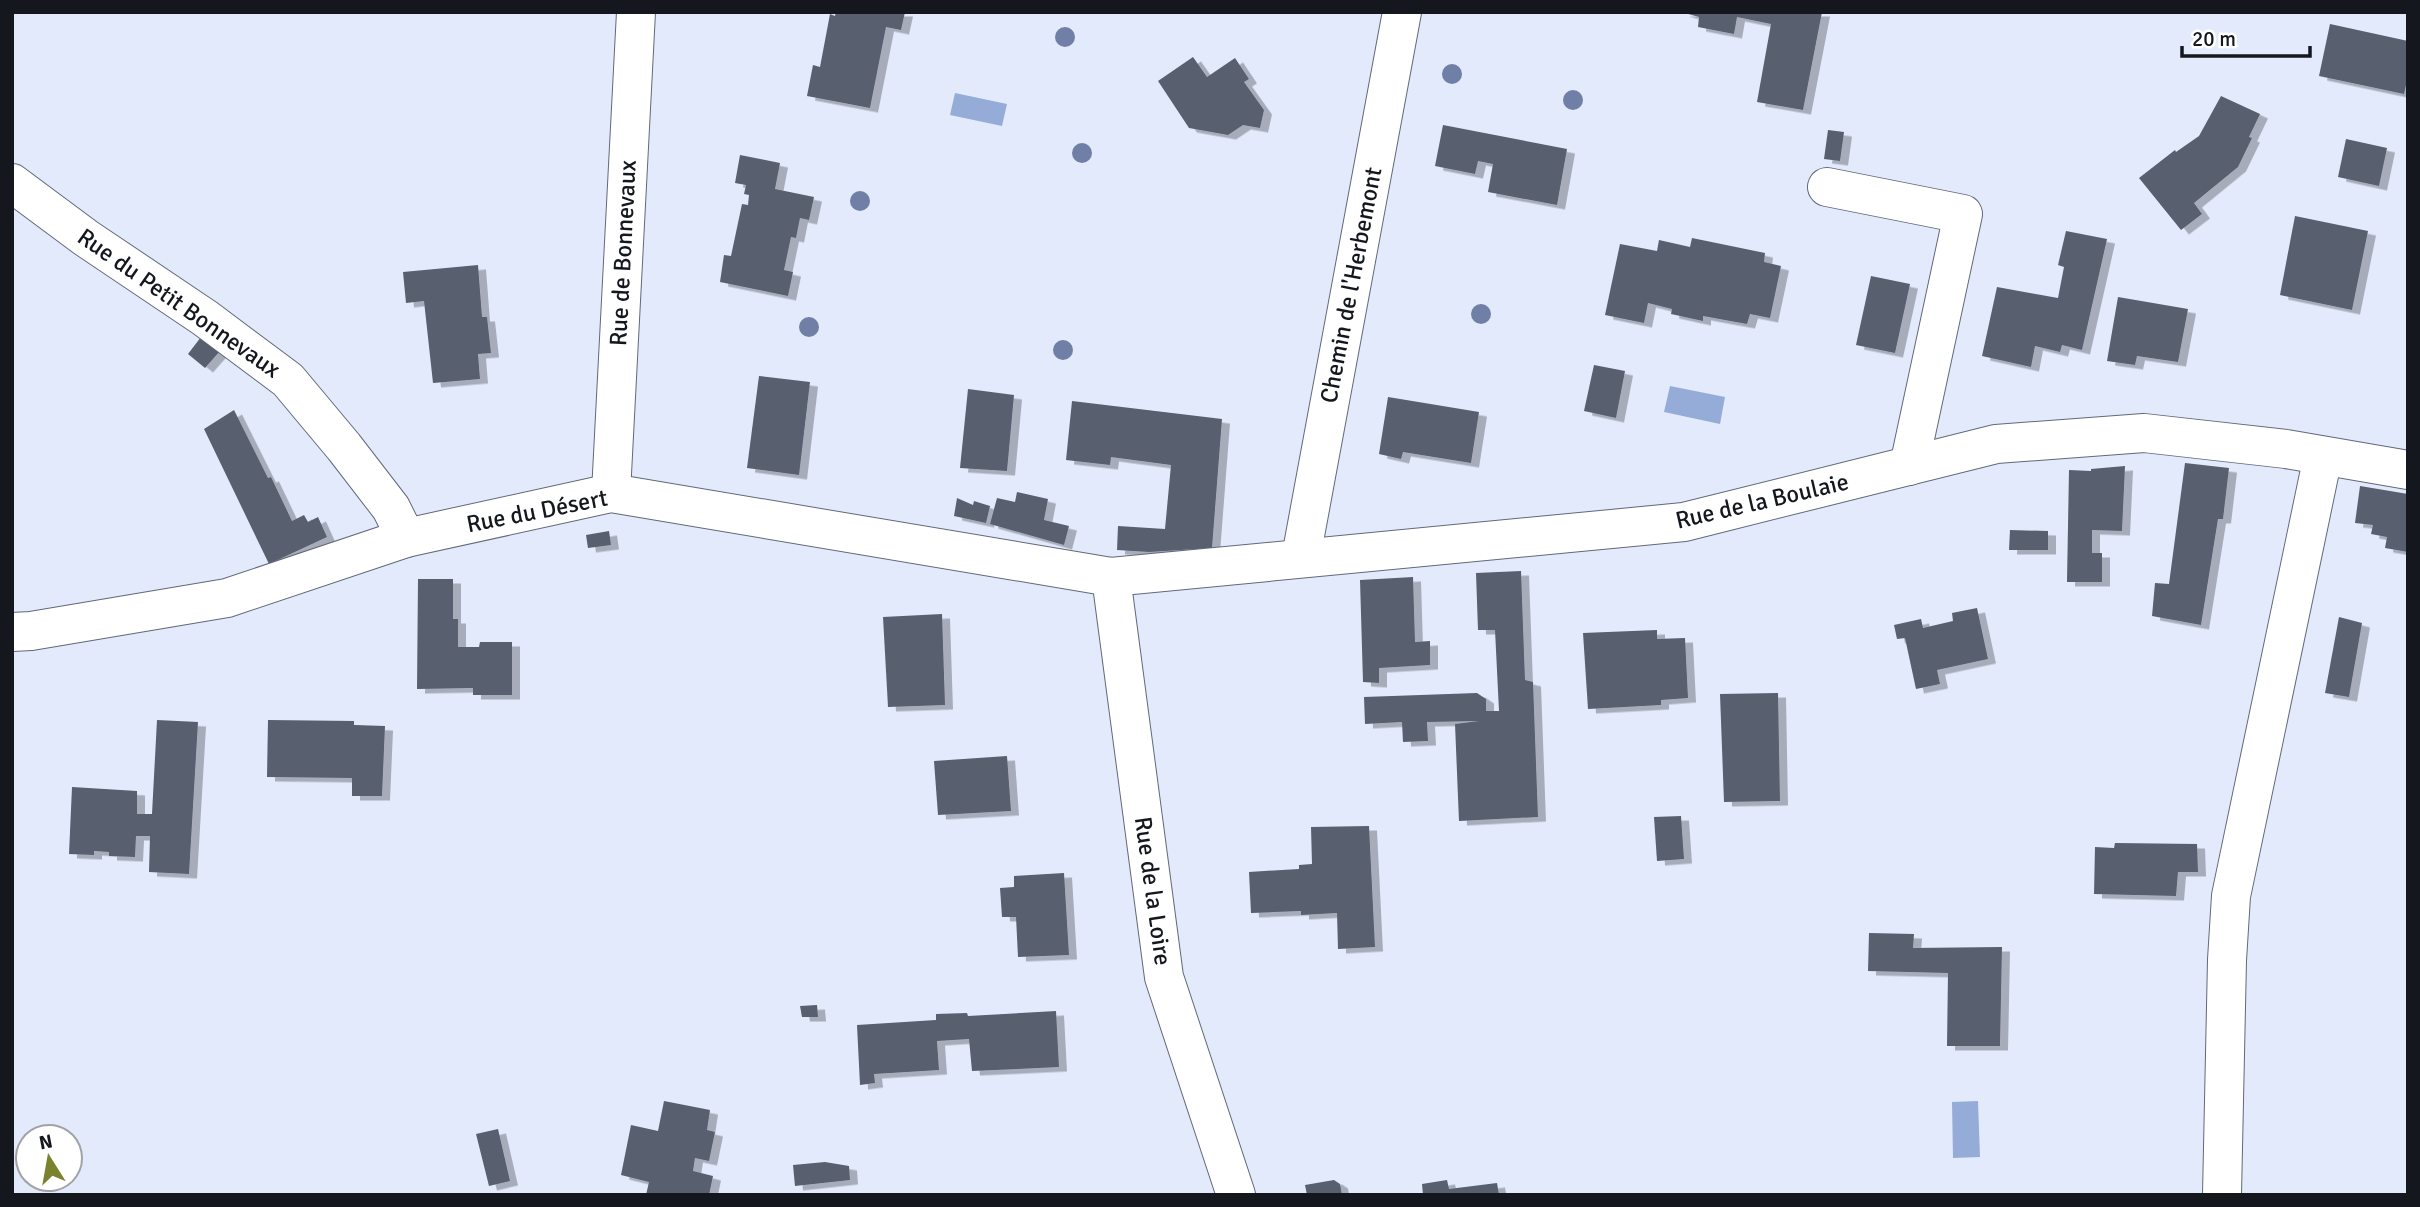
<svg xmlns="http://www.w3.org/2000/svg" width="2420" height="1207" viewBox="0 0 2420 1207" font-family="Signika,sans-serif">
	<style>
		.water { fill: #96acd8 }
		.building { fill: #585f6e; filter: url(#shadow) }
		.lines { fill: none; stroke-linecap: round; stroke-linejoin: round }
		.minor-casing { stroke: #616978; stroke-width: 40 }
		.minor { stroke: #fff; stroke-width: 38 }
		.tree { fill: #707fa5 }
		.labels { text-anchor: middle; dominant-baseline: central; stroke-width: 7; stroke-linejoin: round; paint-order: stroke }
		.street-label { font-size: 24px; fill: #14171d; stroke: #fff }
	</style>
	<defs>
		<filter id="shadow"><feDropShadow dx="8" dy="4.5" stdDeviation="0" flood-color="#0004"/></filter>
	</defs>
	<rect width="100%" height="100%" fill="#e2eafc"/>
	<g class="water">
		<path d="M955 93 1007 104 1002 126 950 115Z"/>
		<path d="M1670 386 1725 397 1720 424 1664 412Z"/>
		<path d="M1978 1101 1980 1157 1953 1158 1952 1102Z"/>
	</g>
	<g class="building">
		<path d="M836 12H905L901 30 886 27 870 108 807 96 813 65 820 67 830 14 835 16Z"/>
		<path d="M1681 12H1822L1803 110 1757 102 1771 24 1737 17 1734 34 1698 27 1699 17Z"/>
		<path d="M2330 24 2408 41V76L2404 94 2319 76Z"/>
		<path d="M1193 57 1207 77 1235 58 1249 79 1244 82 1264 110 1260 128 1243 125 1228 135 1189 128 1158 81Z"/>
		<path d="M2221 96 2260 114 2249 137 2252 138 2238 167 2194 203 2202 214 2181 230 2139 178 2175 150 2176 152 2199 136Z"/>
		<path d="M1443 125 1567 149 1557 205 1488 192 1493 164 1478 161 1475 174 1435 166Z"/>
		<path d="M1828 130 1844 132 1840 161 1824 159Z"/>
		<path d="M2346 139 2387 148 2379 186 2338 177Z"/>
		<path d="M740 155 780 163 775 189 814 197 809 220 800 218 796 238 791 237 784 270 793 272 788 296 720 282 724 255 731 256 742 204 748 205 749 195 744 194 746 185 735 183Z"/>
		<path d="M2295 216 2368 231 2352 310 2280 295Z"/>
		<path d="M2066 231 2107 239 2082 350 2062 345 2060 352 2035 346 2031 367 1982 356 1997 287 2058 298 2064 267 2058 265Z"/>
		<path d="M1692 238 1765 253 1764 262 1781 266 1770 318 1750 314 1747 324 1703 316V321L1671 314 1672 309 1648 303 1644 323 1605 315 1620 244 1657 251 1659 240 1690 247Z"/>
		<path d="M478 265 482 317H487L491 353 478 354 480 379 433 383 424 301 406 303 403 272Z"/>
		<path d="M1871 276 1910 284 1895 353 1856 345Z"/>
		<path d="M2118 297 2188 309 2178 362 2137 356 2135 365 2107 361Z"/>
		<path d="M201 337 220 351 205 368 188 354Z"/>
		<path d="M1594 365 1625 371 1616 418 1584 411Z"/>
		<path d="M759 376 810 382 799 475 747 468Z"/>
		<path d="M968 389 1014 395 1007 471 960 468Z"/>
		<path d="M1388 397 1479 412 1471 463 1403 452 1401 459 1379 454Z"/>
		<path d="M1072 401 1222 419 1212 548 1149 552 1117 550 1118 526 1165 529 1171 465 1111 457 1110 465 1066 460Z"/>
		<path d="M234 410 268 478 271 477 292 521 304 515 308 522 318 517 327 537 269 564 204 429Z"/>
		<path d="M2185 463 2229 468 2223 519H2218L2201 625 2152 616 2155 583 2169 584Z"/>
		<path d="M2125 466 2122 531 2092 530V553H2102V582H2067L2069 470 2091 471V469Z"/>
		<path d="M2360 486 2408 494V552L2385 548 2387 537 2371 534 2373 525 2355 523Z"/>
		<path d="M1017 492 1048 499 1044 520 1069 526 1064 545 990 524 997 498 1015 502Z"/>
		<path d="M957 498 973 505 974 501 990 506 986 523 954 516Z"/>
		<path d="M2010 530 2048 531V550H2009Z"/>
		<path d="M609 531 611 545 588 548 586 535Z"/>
		<path d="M1521 571 1525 680 1533 682 1538 817 1459 821 1455 724 1479 721 1427 722 1428 741 1403 742 1402 722 1365 724 1364 697 1477 693 1486 699V711H1499L1495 630H1478L1476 573Z"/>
		<path d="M1413 577 1415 642 1430 641V665L1379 668V683L1363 682 1360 580Z"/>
		<path d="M418 579H453V619H458V647H479L480 642H512V695H473V688L417 689Z"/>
		<path d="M1977 608 1988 659 1937 670 1940 684 1916 689 1905 638 1897 639 1894 625 1921 619 1923 628 1953 621 1952 613Z"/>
		<path d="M942 614 945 705 888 707 883 617Z"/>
		<path d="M2339 617 2362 623 2349 697 2325 693Z"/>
		<path d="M1657 630V639L1685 638 1688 698 1661 700V705L1588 709 1583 633Z"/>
		<path d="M1778 693 1780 801 1724 802 1720 694Z"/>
		<path d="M157 720 198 722 189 874 149 872 150 836H136L135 857 109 856V852L94 851V855L69 854 72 787 137 791V814H152Z"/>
		<path d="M268 720 354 721V725L385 726 382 796H352V778L267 777Z"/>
		<path d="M1007 756 1011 811 938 815 934 761Z"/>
		<path d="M1681 816 1684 859 1657 861 1654 817Z"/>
		<path d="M1369 826 1375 947 1338 949 1337 913 1301 915V911L1251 913 1249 872 1299 869V865L1312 864 1311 827Z"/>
		<path d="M2115 843 2197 844 2198 872H2178L2176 896 2094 894 2095 847 2114 848Z"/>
		<path d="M1064 873 1069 955 1018 957 1016 917H1002L1000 888 1014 887V876Z"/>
		<path d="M1869 933 1914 934 1913 948 2002 947 2000 1046H1947L1948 973 1868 971Z"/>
		<path d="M817 1005 818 1017H802L800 1006Z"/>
		<path d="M1056 1011 1059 1067 972 1071 969 1039 937 1041 939 1070 874 1074 875 1083 860 1085 857 1025 936 1020V1014L967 1013 968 1016Z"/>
		<path d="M664 1101 710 1110 707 1130 715 1132 709 1161 695 1158 693 1171 713 1176 709 1195H646L649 1182 621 1175 631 1125 658 1131Z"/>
		<path d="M498 1129 510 1181 489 1186 476 1134Z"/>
		<path d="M825 1162 849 1166 850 1180 795 1186 793 1165Z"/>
		<path d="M1334 1180 1340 1184 1342 1195H1307L1305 1185Z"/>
		<path d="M1447 1180 1449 1189 1497 1183 1499 1195H1423L1422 1184Z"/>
	</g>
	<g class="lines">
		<defs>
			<g id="minor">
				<path d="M12 183 86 238 205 318 288 380 344 447 391 508 406 538"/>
				<path d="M1827 187 1963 214 1909 466"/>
				<path d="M611 493 636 12"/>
				<path d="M1301 557 1402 12"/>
				<path d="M1111 577 1164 977 1236 1195"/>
				<path d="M12 632 31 631 227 598 406 538 611 493 1111 577 1684 522 1996 444 2144 433 2286 449 2408 470"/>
				<path d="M2222 1195 2227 960 2231 896 2323 456"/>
			</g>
		</defs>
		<use href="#minor" class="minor-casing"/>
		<use href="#minor" class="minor"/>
	</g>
	<g class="tree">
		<circle cx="1065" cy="37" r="10"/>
		<circle cx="1452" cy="74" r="10"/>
		<circle cx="1573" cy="100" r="10"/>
		<circle cx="1082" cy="153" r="10"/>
		<circle cx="860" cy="201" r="10"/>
		<circle cx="1481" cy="314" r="10"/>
		<circle cx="809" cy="327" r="10"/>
		<circle cx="1063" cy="350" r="10"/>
	</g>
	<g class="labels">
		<g class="street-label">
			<text transform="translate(623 253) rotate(-87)">Rue de Bonnevaux</text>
			<text transform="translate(1351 285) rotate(-79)">Chemin de l'Herbemont</text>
			<text transform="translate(179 303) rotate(35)">Rue du Petit Bonnevaux</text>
			<text transform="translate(1762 501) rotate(-13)">Rue de la Boulaie</text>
			<text transform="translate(537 511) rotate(-11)">Rue du Désert</text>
			<text transform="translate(1153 891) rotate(82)">Rue de la Loire</text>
		</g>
	</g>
	<rect width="2420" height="1207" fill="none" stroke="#14171d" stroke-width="28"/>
	<g transform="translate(49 1158) rotate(349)"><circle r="33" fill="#ffffff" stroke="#a1a2a5" stroke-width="2"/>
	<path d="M0-5L12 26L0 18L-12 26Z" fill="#7b822d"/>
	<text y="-10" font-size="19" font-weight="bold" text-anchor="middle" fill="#14171d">N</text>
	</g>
	<path d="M2182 46v10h128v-10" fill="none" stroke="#14171d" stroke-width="3.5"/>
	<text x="2192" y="46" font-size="21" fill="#14171d" stroke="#ffffff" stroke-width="5" paint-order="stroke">20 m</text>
</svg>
